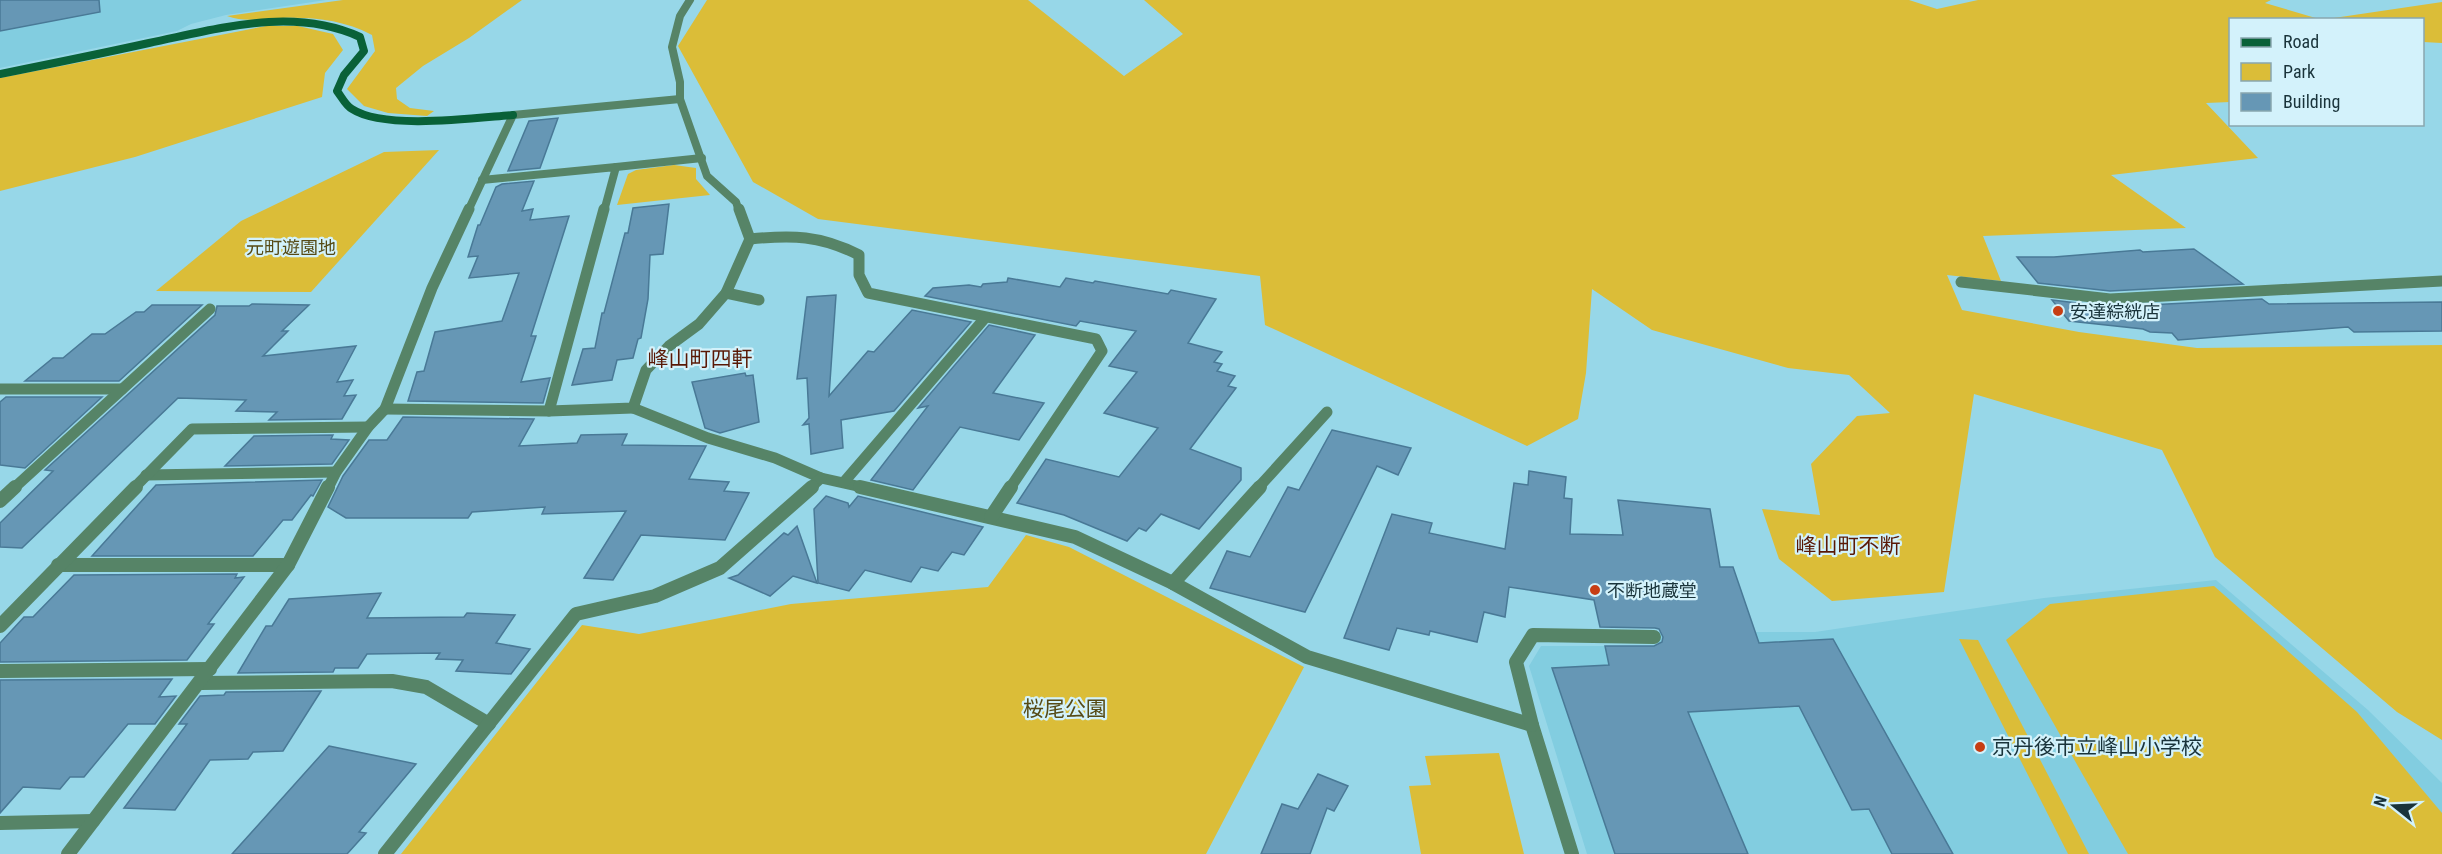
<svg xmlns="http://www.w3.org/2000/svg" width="2442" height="854" viewBox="0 0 2442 854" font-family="'Roboto Condensed','Noto Sans JP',sans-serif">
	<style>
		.built { fill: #82cde0 }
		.green { fill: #dbbd38 }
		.building { fill: #6697b5; stroke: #497996; stroke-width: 1.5 }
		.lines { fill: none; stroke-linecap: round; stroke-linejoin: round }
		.street-far2 { stroke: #568467; stroke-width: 8 }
		.street-far1 { stroke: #568467; stroke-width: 11 }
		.street { stroke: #568467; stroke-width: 14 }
		.secondary { stroke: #096138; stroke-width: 8 }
		.poi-dot { fill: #c73e14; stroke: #d3f2fb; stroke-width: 2 }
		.labels { text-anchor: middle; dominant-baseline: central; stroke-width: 4.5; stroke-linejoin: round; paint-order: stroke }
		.park-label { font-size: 18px; fill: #564a15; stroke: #d3f2fb }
		.poi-label { font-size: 18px; fill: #19333a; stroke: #d3f2fb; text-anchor: start }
		.quarter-label { font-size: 21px; fill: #591805; stroke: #d3f2fb }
		.near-park-label { font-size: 21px; fill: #564a15; stroke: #d3f2fb }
		.near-poi-label { font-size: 21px; fill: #19333a; stroke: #d3f2fb; text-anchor: start }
	</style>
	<rect width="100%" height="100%" fill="#97d7e8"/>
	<g class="built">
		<path d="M0 0H326L226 15 191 24 177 31 0 68Z"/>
		<path d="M2216 580 2368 710 2442 783V854H1587L1529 666 1541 646H1659L1655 632H1815L2044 598Z"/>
	</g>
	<g class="green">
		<path d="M343 0H522L469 38 423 66 396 88 397 99 410 108 434 111 427 116 388 113 364 106 347 89 375 51 372 35C343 20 314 17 282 18 262 18 246 23 227 16Z"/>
		<path d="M707 0H1028L1124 76 1183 34 1144 0H1909L1937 9 1978 0H2271L2265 3 2319 19 2230 20V102L2206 103 2258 158 2111 175 2186 228 1983 236 2001 281 1947 275 1962 310 2079 332 2197 348 2442 345V740L2397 712 2215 557 2162 450 1974 394 1944 592 1832 601 1779 559 1762 509 1820 515 1811 464 1857 416 1890 413 1849 375 1788 368 1652 330 1592 289 1586 373 1578 419 1527 446 1265 325 1260 276 818 219 753 182 678 46Z"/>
		<path d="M2442 2V43L2423 42 2422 20 2327 19Z"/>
		<path d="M266 26H298L333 34 343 50 325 73 322 97 135 157 0 191V78Z"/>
		<path d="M439 150 311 292 156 291 241 221 384 152Z"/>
		<path d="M674 165 696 168V179L710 195 617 205 628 174 636 170Z"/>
		<path d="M1026 535 1069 547 1304 667 1206 854H401L582 625 639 634 791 604 988 587Z"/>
		<path d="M2214 586 2357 712 2442 813V854H2128L2006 640 2050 604Z"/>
		<path d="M1959 639 1978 640 2089 854H2068Z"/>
		<path d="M1499 753 1524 854H1421L1409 786 1431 785 1425 756Z"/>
	</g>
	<g class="building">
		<path d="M0 0H99L100 12 0 31Z"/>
		<path d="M558 118 540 168 508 171 529 121Z"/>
		<path d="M534 181 522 211 533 209 530 220 569 216 531 336H536L521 382 550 378 543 403 408 401 417 372 424 371 435 332 502 321 519 273 469 278 478 256 468 257 478 225H480L496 187 502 184Z"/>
		<path d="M669 204 663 254 650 255 648 299 641 338 638 339 633 358 617 360 612 380 572 385 583 349 595 348 602 313H604L625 233H628L633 208Z"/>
		<path d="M2194 249 2243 284 2110 291 2038 283 2017 257H2054L2140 250 2143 252Z"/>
		<path d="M1008 278 1060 287 1066 278 1093 283 1095 281 1168 294 1171 290 1216 299 1188 343 1222 352 1214 362 1222 364 1217 371 1235 376 1228 386 1236 388 1190 449 1241 468V480L1199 529 1161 514 1146 531 1139 528 1127 541 1064 515 1017 503 1046 459 1119 477 1158 428 1104 413 1137 372 1109 366 1136 331 1080 321 1076 326 925 296 933 288 969 285 981 287 983 284 1007 282Z"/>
		<path d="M836 295 829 396 868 351 874 352 912 310 971 322 894 411 841 420 843 448 811 454 809 424 803 425 809 418 807 378 797 379 807 297Z"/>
		<path d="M2262 299 2269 304 2442 302V331L2354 332 2348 327 2178 340 2172 333 2150 332 2143 329 2069 321 2052 300 2110 307Z"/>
		<path d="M252 304 309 305 282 331H288L263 356 356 346 337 382 353 380 344 396 356 395 342 419 269 420 277 412 236 411 246 400 178 398 22 548 0 547V523L53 471 45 470 215 315 217 306H249Z"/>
		<path d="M152 305H202L119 381H25L53 358H63L92 334H105L136 312H144Z"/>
		<path d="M989 325 1035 335 993 393 1044 403 1019 440 960 427 913 490 871 480 928 406 918 408Z"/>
		<path d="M745 373 746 376 753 375 759 422 720 433 705 428 692 382Z"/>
		<path d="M6 397H102L25 468 0 465V402Z"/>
		<path d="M403 417 534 419 519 446 577 443 581 435 627 434 622 445 706 446 689 479 729 482 724 491 749 493 725 540 641 535 613 580 584 578 626 511 542 514 545 507 472 512 468 518H346L328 507 343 476 369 440H387Z"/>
		<path d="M1332 430 1411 448 1398 475 1377 466 1305 612 1210 588 1227 551 1250 557 1288 487 1299 490Z"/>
		<path d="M333 435 331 439 349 440 332 464 225 466 254 436Z"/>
		<path d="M1529 471 1566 477 1564 498 1572 499 1570 534 1623 535 1618 500 1710 509 1720 567H1733L1759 643 1833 639 1953 854H1892L1869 809 1852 810 1799 706 1688 712 1748 854H1615L1552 668 1609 665 1605 646H1654L1662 642 1663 637 1659 629 1655 628 1600 627 1594 600 1509 587 1505 617 1484 612 1477 642 1430 631 1429 635 1397 628 1389 650 1344 638 1392 514 1432 523 1429 533 1505 549 1514 483 1528 485Z"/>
		<path d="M322 480 313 496 311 495 292 520H283L253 556H92L156 485Z"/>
		<path d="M826 496 848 503 849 507 858 496 983 527 964 555 952 552 938 571 921 567 911 582 865 570 849 591 818 583 814 509Z"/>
		<path d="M797 526 817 583 793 576 770 596 729 578 738 575 784 533 788 535Z"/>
		<path d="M237 574 235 578 244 577 208 624H214L187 660 0 662V643L24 617H33L74 575Z"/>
		<path d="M381 593 367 618 464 617 467 613 515 615 496 643 530 649 511 674 456 671 463 660 436 659 440 653 367 654 358 668H335L333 672 238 673 266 626H272L289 599Z"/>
		<path d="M172 679 159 697 176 696 155 724H128L84 777H70L60 789 23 787 0 813V680Z"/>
		<path d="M321 691 283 751 253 752 248 759 210 760 175 810 124 808 187 724H179L200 696 224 695 226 692Z"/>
		<path d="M329 746 416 764 359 832 366 833 347 854H232Z"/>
		<path d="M1318 774 1348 786 1334 811 1327 808 1310 854H1261L1282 804 1298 809Z"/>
	</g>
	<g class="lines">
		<g class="street-far2">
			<path d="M690 0 680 16 672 47 680 82V99L707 176 736 202 739 211"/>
			<path d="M616 167 702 158"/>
			<path d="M482 180 616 167 604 211"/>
			<path d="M468 211 513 115 680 99"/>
		</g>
		<g class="street-far1">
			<path d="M750 239C792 235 820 235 859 255V275L868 293 1096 339 1102 351 1010 488"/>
			<path d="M1961 282 2110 299 2442 281"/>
			<path d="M726 293 759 300"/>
			<path d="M0 389H122"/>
			<path d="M633 408 708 438 775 458 821 478 866 488"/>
			<path d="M385 409 549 411 633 408 646 370 669 346 699 324 726 293 750 239 739 209"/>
			<path d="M549 411 604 209"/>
			<path d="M146 475 336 472"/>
			<path d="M844 482 985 318"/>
			<path d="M14 488 210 309"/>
			<path d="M134 488 192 429 368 427"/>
			<path d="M328 488 336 472 368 427 385 409 432 288 469 209"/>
			<path d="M810 488 821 478"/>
			<path d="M1258 488 1327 412"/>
		</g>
		<g class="street">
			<path d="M860 487 1075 537 1173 583 1307 657 1532 725 1572 854"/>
			<path d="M0 501 15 487"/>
			<path d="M991 517 1011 487"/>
			<path d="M58 565H288"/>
			<path d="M1173 583 1260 487"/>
			<path d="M0 626 136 487"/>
			<path d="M0 671 210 669"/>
			<path d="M200 683 392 681 426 687 489 724"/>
			<path d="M1532 725 1516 662 1533 635 1654 637"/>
			<path d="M0 823 93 821"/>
			<path d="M68 854 288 565 328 487"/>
			<path d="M385 854 576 614 655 596 720 568 812 487"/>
		</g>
		<path class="secondary" d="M0 74C50 64 99 54 149 43 218 29 292 6 360 37L364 51 344 75 337 91C341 96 346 106 352 109 384 130 474 118 513 115"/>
	</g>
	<g class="poi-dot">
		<circle cx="2058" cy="311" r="6"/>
		<circle cx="1595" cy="590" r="6"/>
		<circle cx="1980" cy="747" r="6"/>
	</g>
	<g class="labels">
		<g class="park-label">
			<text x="291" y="247">元町遊園地</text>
		</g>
		<g class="poi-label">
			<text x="2070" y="311">安達綜絖店</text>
			<text x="1607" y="590">不断地蔵堂</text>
		</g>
		<g class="quarter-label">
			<text x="700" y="359">峰山町四軒</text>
			<text x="1848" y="546">峰山町不断</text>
		</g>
		<g class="near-park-label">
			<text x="1065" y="709">桜尾公園</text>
		</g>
		<g class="near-poi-label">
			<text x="1992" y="747">京丹後市立峰山小学校</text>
		</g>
	</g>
	<rect x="2229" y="18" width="195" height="108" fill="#d3f2fb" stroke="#89a6ae" stroke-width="1.5"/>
	<rect x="2241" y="38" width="30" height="9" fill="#096138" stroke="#89a6ae" stroke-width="1.5"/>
	<text x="2283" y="48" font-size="18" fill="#19333a">Road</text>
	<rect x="2241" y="63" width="30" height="18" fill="#dbbd38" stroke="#89a6ae" stroke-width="1.5"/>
	<text x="2283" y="78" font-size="18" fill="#19333a">Park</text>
	<rect x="2241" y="93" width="30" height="18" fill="#6697b5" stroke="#89a6ae" stroke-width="1.5"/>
	<text x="2283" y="108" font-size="18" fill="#19333a">Building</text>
	<g transform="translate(2394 806) rotate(288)" stroke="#d3f2fb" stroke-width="4.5" paint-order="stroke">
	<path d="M0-4.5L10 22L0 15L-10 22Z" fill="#19333a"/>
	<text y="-9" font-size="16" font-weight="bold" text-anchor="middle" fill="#19333a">N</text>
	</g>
</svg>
